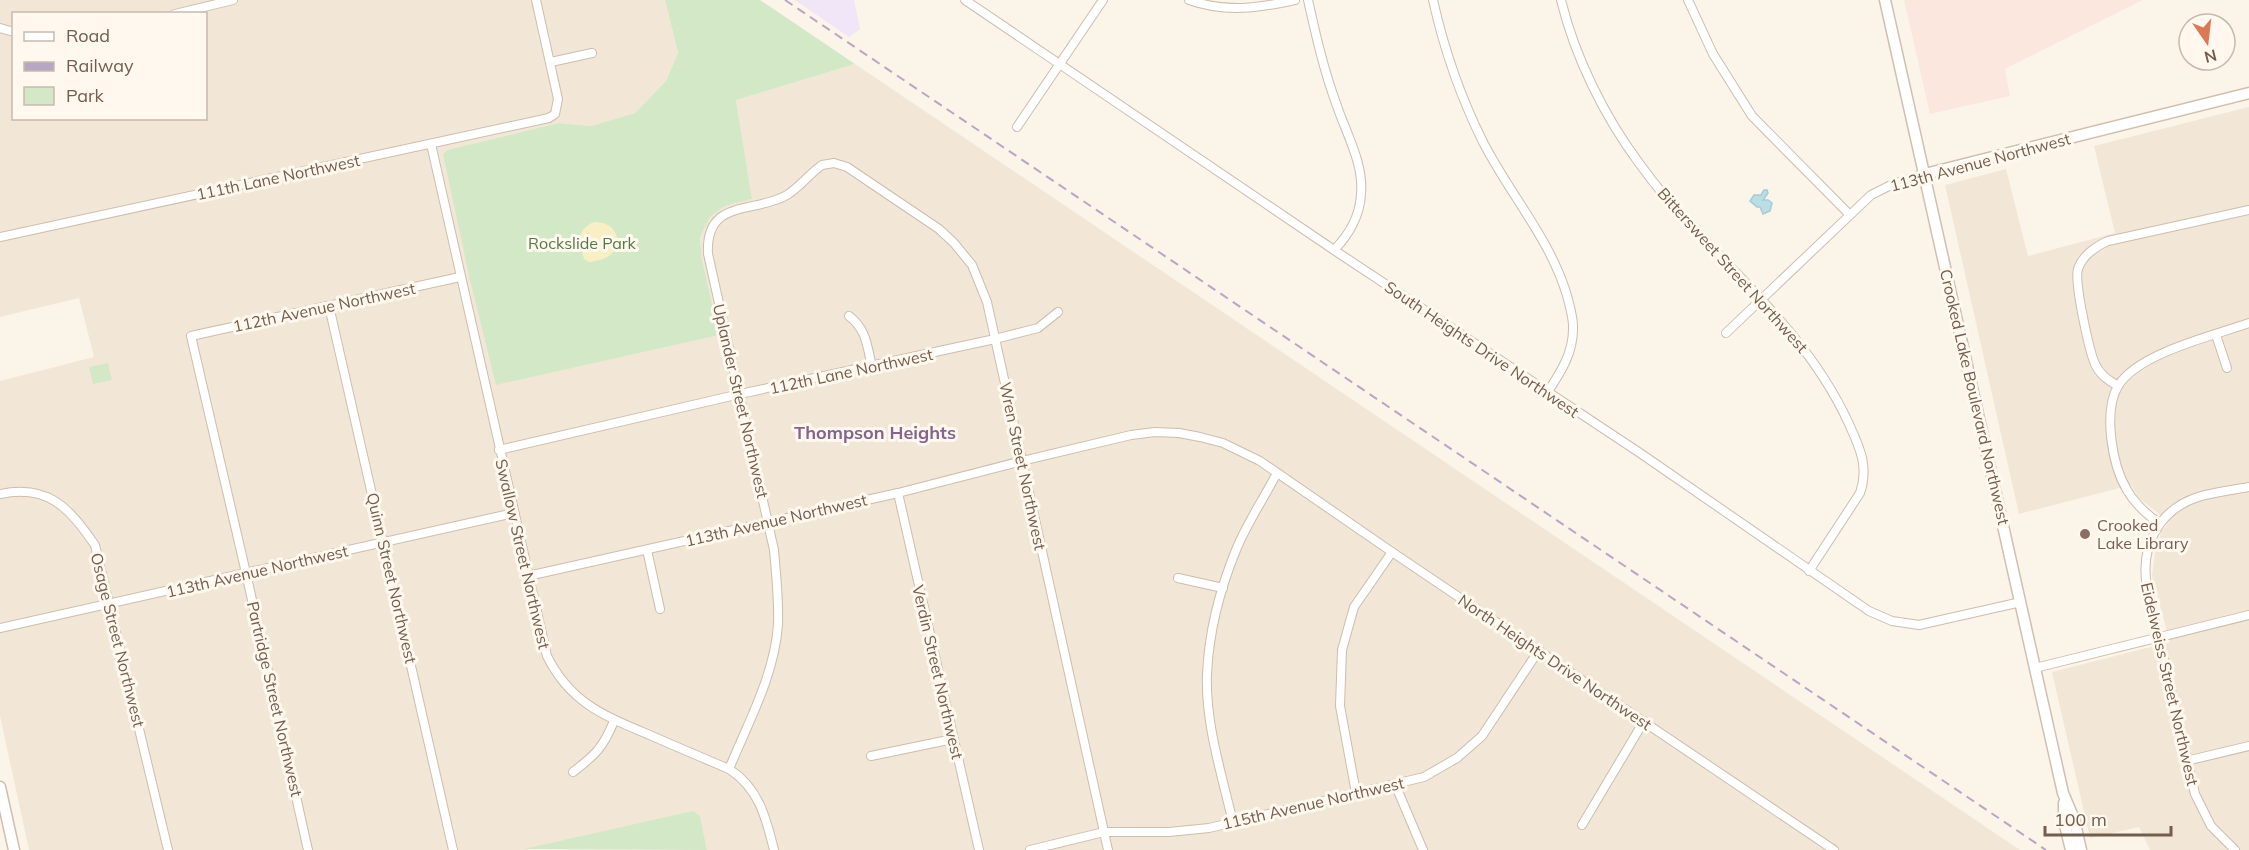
<svg xmlns="http://www.w3.org/2000/svg" width="2249" height="850" viewBox="0 0 2249 850" font-family="Mulish,sans-serif">
	<style>
		.residential { fill: #f2e7d7; fill-rule: evenodd }
		.commercial { fill: #fbe7dd }
		.education { fill: #f1e5f8 }
		.green { fill: #d3e8c7 }
		.sand { fill: #f8efc5 }
		.water { fill: #bddde4; stroke: #a4ccd5; stroke-width: 1.5 }
		.lines { fill: none; stroke-linecap: round; stroke-linejoin: round }
		.street-casing { stroke: #cdbdaf; stroke-width: 10 }
		.secondary-casing { stroke: #d1bfaf; stroke-width: 13 }
		.street { stroke: #fff; stroke-width: 8 }
		.secondary { stroke: #fff; stroke-width: 10 }
		.rail { stroke: #b8a6c5; stroke-width: 2; stroke-dasharray: 9 6; stroke-linecap: butt }
		.education-dot { fill: #8d6e63; stroke: #fef8ee; stroke-width: 2 }
		.labels { text-anchor: middle; dominant-baseline: central; stroke-width: 6; stroke-linejoin: round; paint-order: stroke }
		.street-label { font-size: 16px; fill: #745d4d; stroke: #fef8ee }
		.park-label { font-size: 16px; fill: #537946; stroke: #fef8ee }
		.education-label { font-size: 16px; fill: #785e54; stroke: #fef8ee; text-anchor: start }
		.neighbourhood-label { font-size: 18px; font-weight: bold; fill: #836590; stroke: #fef8ee }
	</style>
	<rect width="100%" height="100%" fill="#fbf4e8"/>
	<g class="residential">
		<path d="M0 0H665L678 53 666 81 635 113 591 126 559 123 447 150 443 154 702 260 700 236 710 217 725 206 752 199 736 100 855 64 2020 850H707L700 816 524 850H29L0 716V381L94 357 79 298 0 317ZM14 14H206V118H14Z"/>
		<path d="M2249 107V850H2150L2139 827 2090 838 2052 672 2170 642 2152 576 2155 553 2161 532 2169 522 2139 498 2131 485 2019 514 1945 185 2006 169 2028 256 2115 233 2094 146Z"/>
	</g>
	<path class="commercial" d="M1904 0H2143L2005 69 2010 96 1930 114Z"/>
	<path class="education" d="M795 0H854L860 29 849 37Z"/>
	<g class="green">
		<path d="M665 0H760L855 64 736 100 752 199 725 206 710 217 700 237 702 260 719 335 496 385 470 280 443 154 447 150 559 123 591 126 635 113 666 81 678 53Z"/>
		<path d="M108 363 112 380 93 384 89 367Z"/>
		<path d="M693 811 700 816 707 850 524 849Z"/>
	</g>
	<path class="sand" d="M594 222C607 222 615 227 618 241 614 257 604 260 589 262L584 259C580 243 575 230 594 222Z"/>
	<path class="water" d="M1764 190H1767L1768 193 1763 200H1768L1772 203 1770 211 1763 214 1760 207H1757L1750 201 1754 195H1761Z"/>
	<g class="lines">
		<defs>
			<g id="street">
				<path d="M965 0 1334 250 1640 453 1869 611 1892 621 1919 625 2021 602"/>
				<path d="M1189 0C1226 13 1259 8 1295 0"/>
				<path d="M1308 0C1316 36 1324 71 1337 106 1346 133 1364 164 1361 194 1360 215 1349 235 1334 250"/>
				<path d="M1433 0C1444 49 1461 98 1483 142 1510 195 1552 241 1568 299 1570 308 1573 317 1573 326 1574 352 1561 372 1547 393"/>
				<path d="M1561 0C1575 57 1604 116 1639 163 1655 185 1672 206 1691 226 1750 288 1813 345 1849 424 1860 448 1869 467 1860 493L1809 571"/>
				<path d="M1688 0 1713 54 1752 116 1849 214"/>
				<path d="M175 14 233 0"/>
				<path d="M0 28 14 32"/>
				<path d="M551 62 592 53"/>
				<path d="M1017 127 1103 0"/>
				<path d="M431 144 547 656C571 704 605 716 652 736 677 747 703 758 729 769 759 788 766 818 774 850"/>
				<path d="M0 237 549 118 555 114 558 99 536 0"/>
				<path d="M329 306 453 850"/>
				<path d="M849 316C867 330 867 346 872 367"/>
				<path d="M1726 333 1871 195 1893 184 1925 174"/>
				<path d="M2216 335 2227 368"/>
				<path d="M2118 386C2138 353 2213 336 2249 323"/>
				<path d="M499 450 740 394 995 339 1038 328 1058 312"/>
				<path d="M898 493 979 850"/>
				<path d="M0 494C49 484 69 508 95 545L168 850"/>
				<path d="M2159 523C2146 514 2135 504 2127 490 2112 465 2103 412 2118 386 2108 380 2100 375 2095 364 2089 350 2074 282 2078 269 2082 256 2096 246 2108 241L2249 210"/>
				<path d="M647 550 660 609"/>
				<path d="M528 576 898 493 1022 461 1131 435 1155 432 1179 433 1200 437 1223 443 1260 461 1392 552 1834 850"/>
				<path d="M1178 578 1223 588"/>
				<path d="M0 628 514 513"/>
				<path d="M2035 668 2249 615"/>
				<path d="M871 756 953 739"/>
				<path d="M2186 761 2249 746"/>
				<path d="M729 769C748 723 775 674 778 624 779 599 776 574 774 550L708 254C705 198 754 214 787 195 800 187 809 174 822 165L834 163 847 167 939 229 954 243 972 265 987 302 1108 850"/>
				<path d="M573 772C595 755 603 748 614 721"/>
				<path d="M1395 784 1423 850"/>
				<path d="M1356 793 1340 706 1342 650 1354 607 1392 552"/>
				<path d="M1233 823C1222 775 1205 723 1207 674 1209 631 1220 589 1236 550 1247 523 1264 498 1277 473"/>
				<path d="M1582 825 1644 721"/>
				<path d="M308 850 246 573 191 336 460 277"/>
				<path d="M1030 850 1104 832H1169L1209 828 1424 777 1457 758 1482 736 1539 650"/>
				<path d="M2235 850 2211 826 2195 794 2147 587C2140 547 2158 510 2198 497 2214 492 2232 490 2249 487"/>
			</g>
			<g id="secondary">
				<path d="M1885 0 2063 793 2074 819 2081 850"/>
				<path d="M1925 174 2249 93"/>
				<path d="M0 787 14 850"/>
				<path d="M2064 803V821L2071 850"/>
			</g>
		</defs>
		<use href="#street" class="street-casing"/>
		<use href="#secondary" class="secondary-casing"/>
		<use href="#street" class="street"/>
		<use href="#secondary" class="secondary"/>
		<path class="rail" d="M785 0 2046 850"/>
	</g>
	<circle class="education-dot" cx="2085" cy="534" r="6"/>
	<g class="labels">
		<g class="street-label">
			<text transform="translate(1980 162) rotate(-15)">113th Avenue Northwest</text>
			<text transform="translate(278 177) rotate(-12)">111th Lane Northwest</text>
			<text transform="translate(1733 270) rotate(48)">Bittersweet Street Northwest</text>
			<text transform="translate(324 307) rotate(-12)">112th Avenue Northwest</text>
			<text transform="translate(1482 349) rotate(34)">South Heights Drive Northwest</text>
			<text transform="translate(851 371) rotate(-12)">112th Lane Northwest</text>
			<text transform="translate(1975 397) rotate(77)">Crooked Lake Boulevard Northwest</text>
			<text transform="translate(741 401) rotate(77)">Uplander Street Northwest</text>
			<text transform="translate(1023 466) rotate(78)">Wren Street Northwest</text>
			<text transform="translate(776 520) rotate(-13)">113th Avenue Northwest</text>
			<text transform="translate(523 554) rotate(77)">Swallow Street Northwest</text>
			<text transform="translate(257 571) rotate(-13)">113th Avenue Northwest</text>
			<text transform="translate(392 578) rotate(77)">Quinn Street Northwest</text>
			<text transform="translate(118 640) rotate(76)">Osage Street Northwest</text>
			<text transform="translate(1555 662) rotate(34)">North Heights Drive Northwest</text>
			<text transform="translate(938 672) rotate(77)">Verdin Street Northwest</text>
			<text transform="translate(2170 684) rotate(77)">Eidelweiss Street Northwest</text>
			<text transform="translate(275 699) rotate(77)">Partridge Street Northwest</text>
			<text transform="translate(1313 803) rotate(-13)">115th Avenue Northwest</text>
		</g>
		<g class="park-label">
			<text x="582" y="243">Rockslide Park</text>
		</g>
		<g class="education-label">
			<text x="2097" y="525">Crooked<tspan x="2097" dy="18">Lake Library</tspan></text>
		</g>
		<g class="neighbourhood-label">
			<text x="875" y="432">Thompson Heights</text>
		</g>
	</g>
	<rect x="12" y="12" width="195" height="108" fill="#fef8ee" stroke="#c7baae" stroke-width="1.5"/>
	<rect x="24" y="32" width="30" height="9" fill="#ffffff" stroke="#c7baae" stroke-width="1.5"/>
	<text x="66" y="42" font-size="18" fill="#745d4d">Road</text>
	<rect x="24" y="62" width="30" height="9" fill="#b8a6c5" stroke="#c7baae" stroke-width="1.5"/>
	<text x="66" y="72" font-size="18" fill="#745d4d">Railway</text>
	<rect x="24" y="87" width="30" height="18" fill="#d3e8c7" stroke="#c7baae" stroke-width="1.5"/>
	<text x="66" y="102" font-size="18" fill="#745d4d">Park</text>
	<g transform="translate(2207 42) rotate(166)"><circle r="28" fill="#fef8ee" stroke="#c7baae" stroke-width="1.5"/>
	<path d="M0-4.5L10 22L0 15L-10 22Z" fill="#dd7855"/>
	<text y="-9" font-size="16" font-weight="bold" text-anchor="middle" fill="#745d4d">N</text>
	</g>
	<path d="M2045 826v9h126v-9" fill="none" stroke="#745d4d" stroke-width="3"/>
	<text x="2054" y="826" font-size="18" fill="#745d4d" stroke="#fef8ee" stroke-width="4.5" paint-order="stroke">100 m</text>
</svg>
